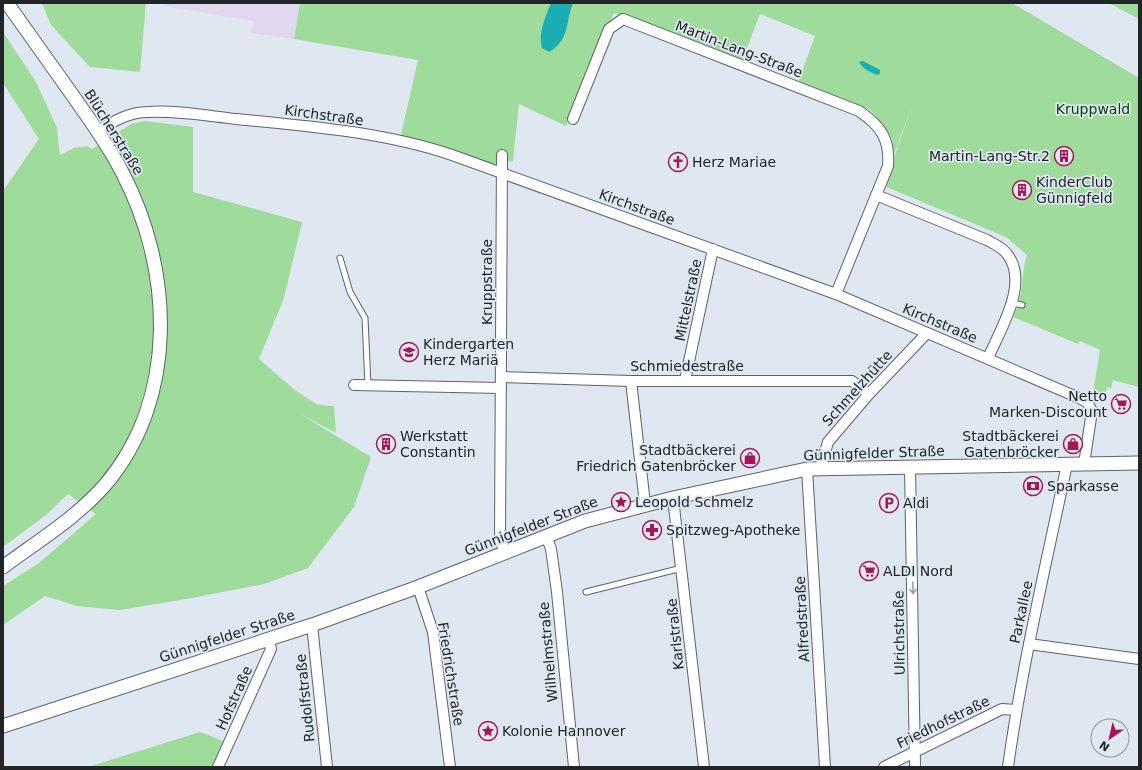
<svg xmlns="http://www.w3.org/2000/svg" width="1142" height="770" viewBox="0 0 1142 770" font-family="'DejaVu Sans',sans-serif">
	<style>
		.industrial { fill: #e2d8ed }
		.green { fill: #9fdb9a }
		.water { fill: #1aaeb2 }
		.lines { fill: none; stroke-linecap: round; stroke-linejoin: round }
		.service-casing { stroke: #5b636a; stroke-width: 7 }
		.minor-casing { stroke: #5b636a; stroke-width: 12 }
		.tertiary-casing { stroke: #5b636a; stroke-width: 15 }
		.service { stroke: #fff; stroke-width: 5 }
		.minor { stroke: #fff; stroke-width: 10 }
		.tertiary { stroke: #fff; stroke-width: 13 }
		.oneway { stroke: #9b9d9e }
		.labels { text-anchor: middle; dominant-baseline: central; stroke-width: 3.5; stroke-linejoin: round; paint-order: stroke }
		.street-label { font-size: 14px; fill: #212528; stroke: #dfe8f1 }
		.park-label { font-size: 14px; fill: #004300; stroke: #dfe8f1 }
		.poi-label { font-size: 14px; fill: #212528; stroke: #dfe8f1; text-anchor: start }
	</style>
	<rect width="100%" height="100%" fill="#dfe8f1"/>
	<path class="industrial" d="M164 3H300L294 39 251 33 253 21 163 6Z"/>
	<g class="green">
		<path d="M42 3H146L140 72 90 67 51 25Z"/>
		<path d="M300 3H1012L1139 78V387L1113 380 1111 388 1107 387 1105 396 1093 392 1100 350 1080 341 1078 344 1013 317C1025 293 1020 279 1027 255L1006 237 884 186 913 103 894 154 892 139 883 124 869 109 798 83 815 36 760 14 742 61 614 13 566 126 519 104 513 161 491 164 400 139 418 60 294 39Z"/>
		<path d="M1109 3H1139V19Z"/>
		<path d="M3 32 36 82 57 128 60 155 74 148 87 146 92 149 131 124 145 121 193 127V192L302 222 284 298 259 359 296 391 318 405 334 406 336 433 300 414 371 457 354 507 308 568 264 584 192 598 120 610 77 606 45 596 3 625V586L39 563 96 514 68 494 46 515 3 547V191L39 139 3 83Z"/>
		<path d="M200 732 223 741 212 767H88Z"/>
	</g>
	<g class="water">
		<path d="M551 3H573C565 23 570 40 549 52L542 48C538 31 545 19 551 3Z"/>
		<path d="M863 61 880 70V73L878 75C871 73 863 69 859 62Z"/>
	</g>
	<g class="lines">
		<defs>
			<g id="service">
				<path d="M340 258 350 292 365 318 368 386"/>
				<path d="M1012 303 1022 305"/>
				<path d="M586 592 682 568"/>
			</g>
			<g id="minor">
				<path d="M573 119 609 29 623 19 859 111C881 126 890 139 888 166L836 294"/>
				<path d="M98 131C114 121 129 112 148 112 176 110 208 116 236 119 308 126 384 132 452 155L836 294 1077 397 1087 402 1092 411 1084 464"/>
				<path d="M502 155 500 540 505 552"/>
				<path d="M876 195 987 240C994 244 1002 247 1007 254 1030 283 1000 330 988 358"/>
				<path d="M501 377 631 381H852L869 394"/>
				<path d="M685 380 713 249"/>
				<path d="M631 381 645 504"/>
				<path d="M354 385 501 388"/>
				<path d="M910 467 915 767"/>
				<path d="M807 469 825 767"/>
				<path d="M820 469 828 442 869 394 927 333"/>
				<path d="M673 498 704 767"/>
				<path d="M546 535 551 549 557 592 574 767"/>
				<path d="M418 587 433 632 450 767"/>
				<path d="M312 625 327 767"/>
				<path d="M1029 644 1139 659"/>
				<path d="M218 767 271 649 268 639"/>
				<path d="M884 767 1002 709 1016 710"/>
				<path d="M1008 767C1022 665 1046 565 1067 464"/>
			</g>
			<g id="tertiary">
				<path d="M3 567C38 541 76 518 105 485 179 398 173 269 122 172 108 144 89 119 71 93 50 63 28 33 7 3"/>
				<path d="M3 726 312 625 418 587 585 521 673 498 807 469 1139 463"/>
			</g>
		</defs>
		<use href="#service" class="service-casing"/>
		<use href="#minor" class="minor-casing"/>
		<use href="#tertiary" class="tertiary-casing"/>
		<use href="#service" class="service"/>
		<use href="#minor" class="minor"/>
		<use href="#tertiary" class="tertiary"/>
	</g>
	<defs><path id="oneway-shaft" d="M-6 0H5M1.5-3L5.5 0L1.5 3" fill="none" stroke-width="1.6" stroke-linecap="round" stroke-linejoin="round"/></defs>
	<use class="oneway" href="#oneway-shaft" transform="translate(913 588) rotate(89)"/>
	<defs>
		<symbol id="building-ring" viewBox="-11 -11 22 22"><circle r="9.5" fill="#dfe8f1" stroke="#a61758" stroke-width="1.5"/><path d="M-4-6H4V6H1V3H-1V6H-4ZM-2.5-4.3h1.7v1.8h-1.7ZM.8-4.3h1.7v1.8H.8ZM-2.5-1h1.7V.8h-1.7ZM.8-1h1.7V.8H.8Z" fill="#a61758"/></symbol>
		<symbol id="church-ring" viewBox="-11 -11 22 22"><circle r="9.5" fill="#dfe8f1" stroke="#a61758" stroke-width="1.5"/><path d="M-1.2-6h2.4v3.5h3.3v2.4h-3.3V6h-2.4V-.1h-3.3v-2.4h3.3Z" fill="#a61758"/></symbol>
		<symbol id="school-ring" viewBox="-11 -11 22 22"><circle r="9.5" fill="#dfe8f1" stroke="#a61758" stroke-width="1.5"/><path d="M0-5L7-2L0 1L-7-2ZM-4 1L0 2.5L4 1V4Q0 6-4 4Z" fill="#a61758"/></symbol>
		<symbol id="supermarket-ring" viewBox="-11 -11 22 22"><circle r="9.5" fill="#dfe8f1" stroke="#a61758" stroke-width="1.5"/><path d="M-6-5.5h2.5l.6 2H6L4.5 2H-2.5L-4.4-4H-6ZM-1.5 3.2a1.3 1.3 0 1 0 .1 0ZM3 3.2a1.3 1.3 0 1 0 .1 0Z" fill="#a61758"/></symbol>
		<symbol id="shop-ring" viewBox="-11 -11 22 22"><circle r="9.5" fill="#dfe8f1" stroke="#a61758" stroke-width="1.5"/><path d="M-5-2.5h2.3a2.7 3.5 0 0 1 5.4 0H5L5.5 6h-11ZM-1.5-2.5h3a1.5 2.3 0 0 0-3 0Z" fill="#a61758"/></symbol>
		<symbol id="bank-ring" viewBox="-11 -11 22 22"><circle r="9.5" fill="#dfe8f1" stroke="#a61758" stroke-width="1.5"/><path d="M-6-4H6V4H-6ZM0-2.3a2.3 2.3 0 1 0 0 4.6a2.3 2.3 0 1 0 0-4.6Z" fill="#a61758"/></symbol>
		<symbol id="sight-ring" viewBox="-11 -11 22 22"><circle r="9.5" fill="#dfe8f1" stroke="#a61758" stroke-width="1.5"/><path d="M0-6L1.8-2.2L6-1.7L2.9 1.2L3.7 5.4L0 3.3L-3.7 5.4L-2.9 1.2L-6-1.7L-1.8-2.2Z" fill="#a61758"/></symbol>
		<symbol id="parking-ring" viewBox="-11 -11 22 22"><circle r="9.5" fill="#dfe8f1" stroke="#a61758" stroke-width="1.5"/><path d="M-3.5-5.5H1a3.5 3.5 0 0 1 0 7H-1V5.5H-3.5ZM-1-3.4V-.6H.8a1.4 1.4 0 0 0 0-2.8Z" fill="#a61758"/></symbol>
		<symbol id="pharmacy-ring" viewBox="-11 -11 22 22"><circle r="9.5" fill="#dfe8f1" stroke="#a61758" stroke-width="1.5"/><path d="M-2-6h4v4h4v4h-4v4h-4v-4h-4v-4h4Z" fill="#a61758"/></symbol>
	</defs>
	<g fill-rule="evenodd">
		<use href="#building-ring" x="1053" y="145" width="22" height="22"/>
		<use href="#church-ring" x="667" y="151" width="22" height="22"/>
		<use href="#building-ring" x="1011" y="179" width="22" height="22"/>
		<use href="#school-ring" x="398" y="341" width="22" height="22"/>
		<use href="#supermarket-ring" x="1110" y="393" width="22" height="22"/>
		<use href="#building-ring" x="375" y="433" width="22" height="22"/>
		<use href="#shop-ring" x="1062" y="433" width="22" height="22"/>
		<use href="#shop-ring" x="739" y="447" width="22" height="22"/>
		<use href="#bank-ring" x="1022" y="475" width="22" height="22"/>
		<use href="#sight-ring" x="610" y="491" width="22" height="22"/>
		<use href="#parking-ring" x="878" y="492" width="22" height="22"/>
		<use href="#pharmacy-ring" x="641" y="519" width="22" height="22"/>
		<use href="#supermarket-ring" x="858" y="560" width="22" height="22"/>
		<use href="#sight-ring" x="477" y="720" width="22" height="22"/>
	</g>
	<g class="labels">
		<g class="street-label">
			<text transform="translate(739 49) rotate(21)">Martin-Lang-Straße</text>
			<text transform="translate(324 115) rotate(8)">Kirchstraße</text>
			<text transform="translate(114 132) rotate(58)">Blücherstraße</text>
			<text transform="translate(637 207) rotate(20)">Kirchstraße</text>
			<text transform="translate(487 282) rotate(-90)">Kruppstraße</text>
			<text transform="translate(688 300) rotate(-78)">Mittelstraße</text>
			<text transform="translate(940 323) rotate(23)">Kirchstraße</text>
			<text x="687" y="366">Schmiedestraße</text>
			<text transform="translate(857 388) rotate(-48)">Schmelzhütte</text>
			<text transform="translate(874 453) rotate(-2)">Günnigfelder Straße</text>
			<text transform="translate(531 526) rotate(-21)">Günnigfelder Straße</text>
			<text transform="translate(1021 612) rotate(-78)">Parkallee</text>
			<text transform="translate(802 619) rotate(-93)">Alfredstraße</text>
			<text transform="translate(899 633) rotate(-91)">Ulrichstraße</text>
			<text transform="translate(675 634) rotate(-96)">Karlstraße</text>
			<text transform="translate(227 636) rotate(-18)">Günnigfelder Straße</text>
			<text transform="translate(548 652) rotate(-95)">Wilhelmstraße</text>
			<text transform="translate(451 674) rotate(81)">Friedrichstraße</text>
			<text transform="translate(234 698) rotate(-66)">Hofstraße</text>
			<text transform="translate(305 698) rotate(-96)">Rudolfstraße</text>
			<text transform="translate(943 722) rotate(-26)">Friedhofstraße</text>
		</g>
		<g class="park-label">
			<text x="1093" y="109">Kruppwald</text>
		</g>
		<g class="poi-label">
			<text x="1050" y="156" text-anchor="end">Martin-Lang-Str.2</text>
			<text x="692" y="162">Herz Mariae</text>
			<text x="1036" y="182">KinderClub<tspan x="1036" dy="16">Günnigfeld</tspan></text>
			<text x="423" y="344">Kindergarten<tspan x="423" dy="16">Herz Mariä</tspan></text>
			<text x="1107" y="396" text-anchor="end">Netto<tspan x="1107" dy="16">Marken-Discount</tspan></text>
			<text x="400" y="436">Werkstatt<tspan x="400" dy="16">Constantin</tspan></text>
			<text x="1059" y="436" text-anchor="end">Stadtbäckerei<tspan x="1059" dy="16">Gatenbröcker</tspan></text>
			<text x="736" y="450" text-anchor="end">Stadtbäckerei<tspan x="736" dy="16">Friedrich Gatenbröcker</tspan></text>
			<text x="1047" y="486">Sparkasse</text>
			<text x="635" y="502">Leopold Schmelz</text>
			<text x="903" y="503">Aldi</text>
			<text x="666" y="530">Spitzweg-Apotheke</text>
			<text x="883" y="571">ALDI Nord</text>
			<text x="502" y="731">Kolonie Hannover</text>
		</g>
	</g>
	<rect width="1142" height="770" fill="none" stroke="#212528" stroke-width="8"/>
	<g transform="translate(1110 738) rotate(214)"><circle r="19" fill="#dfe8f1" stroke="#939aa1"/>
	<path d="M0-3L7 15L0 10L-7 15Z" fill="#a61758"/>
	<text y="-6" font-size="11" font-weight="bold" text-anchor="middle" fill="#212528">N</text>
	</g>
</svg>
